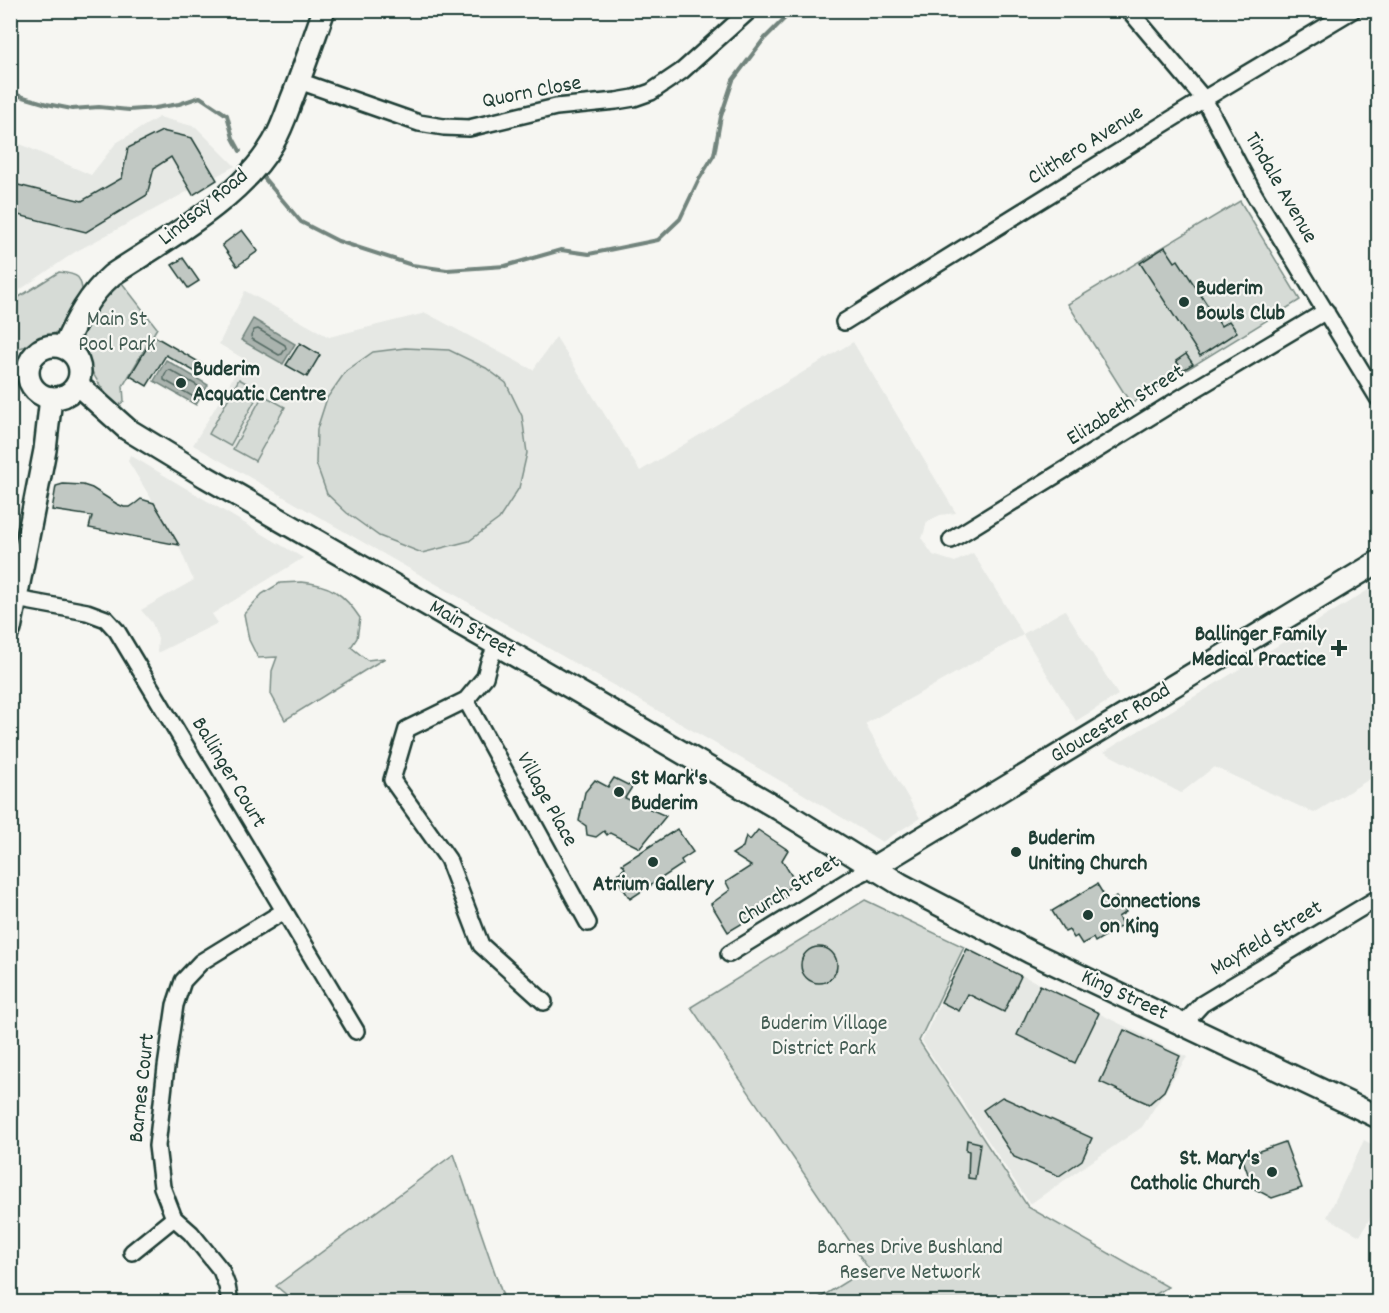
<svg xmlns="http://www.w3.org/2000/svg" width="1389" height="1313" viewBox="0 0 1389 1313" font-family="Dekko,sans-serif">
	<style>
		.built { fill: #e6e8e4 }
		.green { fill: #d6dbd6; stroke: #7a8c85; stroke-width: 1.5 }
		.water { fill: #aab3ae; stroke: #72847d; stroke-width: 1.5 }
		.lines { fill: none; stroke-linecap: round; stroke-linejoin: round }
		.shore { stroke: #576c65; stroke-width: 1.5 }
		.stream { stroke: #72847d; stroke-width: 4 }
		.building { fill: #c1c8c3; stroke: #1f3d34; stroke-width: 1.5 }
		.street-casing { stroke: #1f3d34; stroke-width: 20 }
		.secondary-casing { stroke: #1f3d34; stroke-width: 26 }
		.street { stroke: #f6f6f2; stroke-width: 15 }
		.secondary { stroke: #f6f6f2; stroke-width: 21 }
		.poi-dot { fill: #1f3d34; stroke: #f6f6f2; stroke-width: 2 }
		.labels { text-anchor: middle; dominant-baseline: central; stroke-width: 4.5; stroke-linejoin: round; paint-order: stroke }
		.street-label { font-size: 22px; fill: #1f3d34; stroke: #f6f6f2 }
		.poi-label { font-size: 22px; font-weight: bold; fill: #1f3d34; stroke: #f6f6f2; text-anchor: start }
		.park-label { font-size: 22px; fill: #445d54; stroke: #f6f6f2 }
	</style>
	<rect width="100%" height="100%" fill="#f6f6f2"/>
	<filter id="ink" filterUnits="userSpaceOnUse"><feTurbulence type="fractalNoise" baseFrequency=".0167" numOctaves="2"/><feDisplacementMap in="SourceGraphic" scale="12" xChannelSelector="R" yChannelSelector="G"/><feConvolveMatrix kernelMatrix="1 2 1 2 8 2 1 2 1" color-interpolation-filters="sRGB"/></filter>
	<g filter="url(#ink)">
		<g class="built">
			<path d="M159 117 196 127 235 166 75 252 11 296V140L91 175 116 143Z"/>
			<path d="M245 291 329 337 426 313 533 370 556 337 640 471 853 342 956 513 940 515 927 522 922 539 933 555 955 562 973 553 1023 634 1065 610 1118 695 1076 721 1023 635 865 724 920 818 882 842 800 792 193 445 244 359 219 344Z"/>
			<path d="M130 455 303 558 212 614 218 623 157 653 158 638 152 623 141 610 194 580 191 575 176 539 128 461Z"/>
			<path d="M1378 584V774L1314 813 1214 767 1181 793 1104 752Z"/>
			<path d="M967 948 1187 1057 1142 1127 1030 1204 922 1041Z"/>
			<path d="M1364 1140 1378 1148V1204L1360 1236 1327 1217Z"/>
		</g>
		<g class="green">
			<path d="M1240 201 1300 300 1131 404 1068 304Z"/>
			<path d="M59 272C79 274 81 276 83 296 78 305 73 316 66 324 58 334 22 350 11 349V302Z"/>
			<path d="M122 283 157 328 123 386 124 401 117 407C97 385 71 346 89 315 97 302 110 292 122 283Z"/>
			<path d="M405 348 449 350 486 368 506 383 522 416 527 453 519 488 499 519 469 541 422 553 379 536 347 513 327 494 316 463 317 429 327 398 346 371 373 352Z"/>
			<path d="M239 379 260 391 230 446 209 434Z"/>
			<path d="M263 395 285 407 255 461 233 449Z"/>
			<path d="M301 582C330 584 344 594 360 618L357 638 351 647 367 660 385 658 285 720 271 694 272 671 277 657 258 658 249 640 244 614 262 594 280 583Z"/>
			<path d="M865 900 964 947 919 1041 1028 1207 1168 1287 1143 1302H813L868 1268 691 1007Z"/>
			<path d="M454 1154 505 1302H295L276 1286Z"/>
		</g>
		<g class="water">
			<path d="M253 319 295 344 283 364 241 340Z"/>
			<path d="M166 360 208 385 196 405 154 381Z"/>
		</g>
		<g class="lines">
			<g class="shore">
				<path d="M258 329 285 345 286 348 282 354 279 355 252 339 251 336 254 330Z"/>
				<path d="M170 370 198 386V389L195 395 192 396 164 380V377L167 371Z"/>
			</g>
			<g class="stream">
				<path d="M10 93 47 104 72 109 99 107 129 110 155 108 179 104 200 97 227 115 233 138 240 151"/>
				<path d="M263 177 301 222 338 241 412 265 447 270 505 266 561 250 589 254 658 240 680 219 698 181 714 155 721 116 733 80 764 39 793 10"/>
			</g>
		</g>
		<g class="building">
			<path d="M162 131 192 138 217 180 193 195 171 157 154 168 147 195 86 232 10 213V183L82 201 122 178 128 148Z"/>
			<path d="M242 230 258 251 237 266 222 245Z"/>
			<path d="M1165 247 1175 262 1178 260 1221 326 1229 321 1237 332 1200 356 1140 263Z"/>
			<path d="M183 258 199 281 188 288 172 265Z"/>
			<path d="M154 336 204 365 199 374 166 355 147 386 130 376Z"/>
			<path d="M300 343 320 355 307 377 286 365Z"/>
			<path d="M1186 354 1193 364 1183 370 1176 361Z"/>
			<path d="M63 484 83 485 92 488 117 504 124 507H130L136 503 141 499 154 503 179 545 89 528 92 516 52 510 56 486Z"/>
			<path d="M614 778 632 787 625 798 666 816 640 848 610 833 607 835 604 831 596 837 587 835 586 826 579 821 585 792 595 780 608 787Z"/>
			<path d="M677 829 693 852 681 860 683 864 630 899 615 876 625 868 622 864Z"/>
			<path d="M758 830 788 850 782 860 796 883 783 892 786 897 728 932 711 904 730 890 726 882 751 866 732 854 743 847 746 836 750 840Z"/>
			<path d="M1097 884 1108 902 1116 897 1126 912 1118 917 1123 925 1095 942 1093 938 1082 944 1077 936 1074 938 1069 930 1065 932 1052 911Z"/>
			<circle cx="819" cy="965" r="18"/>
			<path d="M967 949 1021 976 1004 1012 968 994 959 1011 941 1002Z"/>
			<path d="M1040 985 1099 1013 1075 1063 1017 1035Z"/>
			<path d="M1124 1030 1180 1056 1164 1091 1149 1104 1100 1082Z"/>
			<path d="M1002 1097 1092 1138 1082 1160 1059 1176 1014 1157 983 1110Z"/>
			<path d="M967 1140 980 1143 975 1179 968 1178 969 1151 966 1150Z"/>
			<path d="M1285 1142 1302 1188 1272 1198 1253 1188 1242 1157Z"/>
		</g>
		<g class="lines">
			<defs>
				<g id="street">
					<path d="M1129 10 1204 99 1254 194 1378 398"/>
					<path d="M299 81 419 123 444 127 469 128 556 107 616 101 634 98 651 92 682 71 750 10"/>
					<path d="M844 322 1204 99 1353 10"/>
					<path d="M951 540 1187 394 1326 311"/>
					<path d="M16 599 87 612 106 619 117 631 356 1031"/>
					<path d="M497 644 489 662 485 677 466 700 407 729 392 780 448 859 481 945 544 1002"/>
					<path d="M466 700 588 923"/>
					<path d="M729 954 854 877 874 867"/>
					<path d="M1185 1025 1191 1016 1202 1004 1378 898"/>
					<path d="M132 1252 174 1218"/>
					<path d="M230 1302 227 1286 221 1270 191 1233 174 1218 162 1187 157 1146 166 1067 175 1005 183 981 201 962 284 911"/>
				</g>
				<g id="secondary">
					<circle cx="54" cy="372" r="26"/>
					<path d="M64 347C76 320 89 295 112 275 165 240 241 199 273 143 281 130 286 115 291 101 303 71 313 41 324 10"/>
					<path d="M78 385 127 429 206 477 577 691 779 809 900 884 1030 952 1378 1117"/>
					<path d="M10 629 45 450 51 398"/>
					<path d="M874 867 1378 562"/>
				</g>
			</defs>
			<use href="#street" class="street-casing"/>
			<use href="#secondary" class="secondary-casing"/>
			<use href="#street" class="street"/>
			<use href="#secondary" class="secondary"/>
		</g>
	</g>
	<g class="poi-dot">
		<circle cx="1184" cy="302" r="6"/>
		<circle cx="181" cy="383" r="6"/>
		<path d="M1336 639h6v6h6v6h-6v6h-6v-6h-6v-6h6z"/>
		<circle cx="619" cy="792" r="6"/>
		<circle cx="1016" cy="852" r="6"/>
		<circle cx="653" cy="862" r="6"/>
		<circle cx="1088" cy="915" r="6"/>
		<circle cx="1272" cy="1172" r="6"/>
	</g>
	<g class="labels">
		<g class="street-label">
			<text transform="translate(532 93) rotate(-11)">Quorn Close</text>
			<text transform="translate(1086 146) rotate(-32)">Clithero Avenue</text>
			<text transform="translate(1280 188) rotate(60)">Tindale Avenue</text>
			<text transform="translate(204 208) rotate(-39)">Lindsay Road</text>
			<text transform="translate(1126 406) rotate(-32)">Elizabeth Street</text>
			<text transform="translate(472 630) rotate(30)">Main Street</text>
			<text transform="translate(1111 724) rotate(-31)">Gloucester Road</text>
			<text transform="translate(228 773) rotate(59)">Ballinger Court</text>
			<text transform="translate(546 800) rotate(61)">Village Place</text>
			<text transform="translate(789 891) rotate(-32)">Church Street</text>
			<text transform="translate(1267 939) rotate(-31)">Mayfield Street</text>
			<text transform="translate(1124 996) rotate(25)">King Street</text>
			<text transform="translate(143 1088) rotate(-84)">Barnes Court</text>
		</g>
		<g class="poi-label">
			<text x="1196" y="289">Buderim<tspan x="1196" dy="25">Bowls Club</tspan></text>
			<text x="193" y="370">Buderim<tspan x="193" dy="25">Acquatic Centre</tspan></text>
			<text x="1326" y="635" text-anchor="end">Ballinger Family<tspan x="1326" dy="25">Medical Practice</tspan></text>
			<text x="631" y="779">St Mark's<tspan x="631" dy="25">Buderim</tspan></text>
			<text x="1028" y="839">Buderim<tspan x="1028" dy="25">Uniting Church</tspan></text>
			<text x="653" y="885" text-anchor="middle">Atrium Gallery</text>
			<text x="1100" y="902">Connections<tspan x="1100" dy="25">on King</tspan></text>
			<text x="1260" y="1159" text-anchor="end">St. Mary's<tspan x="1260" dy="25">Catholic Church</tspan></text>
		</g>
		<g class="park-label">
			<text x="117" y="320">Main St<tspan x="117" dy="25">Pool Park</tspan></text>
			<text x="824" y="1024">Buderim Village<tspan x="824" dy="25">District Park</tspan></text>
			<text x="910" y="1248">Barnes Drive Bushland<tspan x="910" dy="25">Reserve Network</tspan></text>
		</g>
	</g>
	<rect width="1389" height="1313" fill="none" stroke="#f6f6f2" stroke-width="36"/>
	<rect x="18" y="18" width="1353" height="1277" fill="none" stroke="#1f3d34" stroke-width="2" filter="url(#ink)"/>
</svg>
